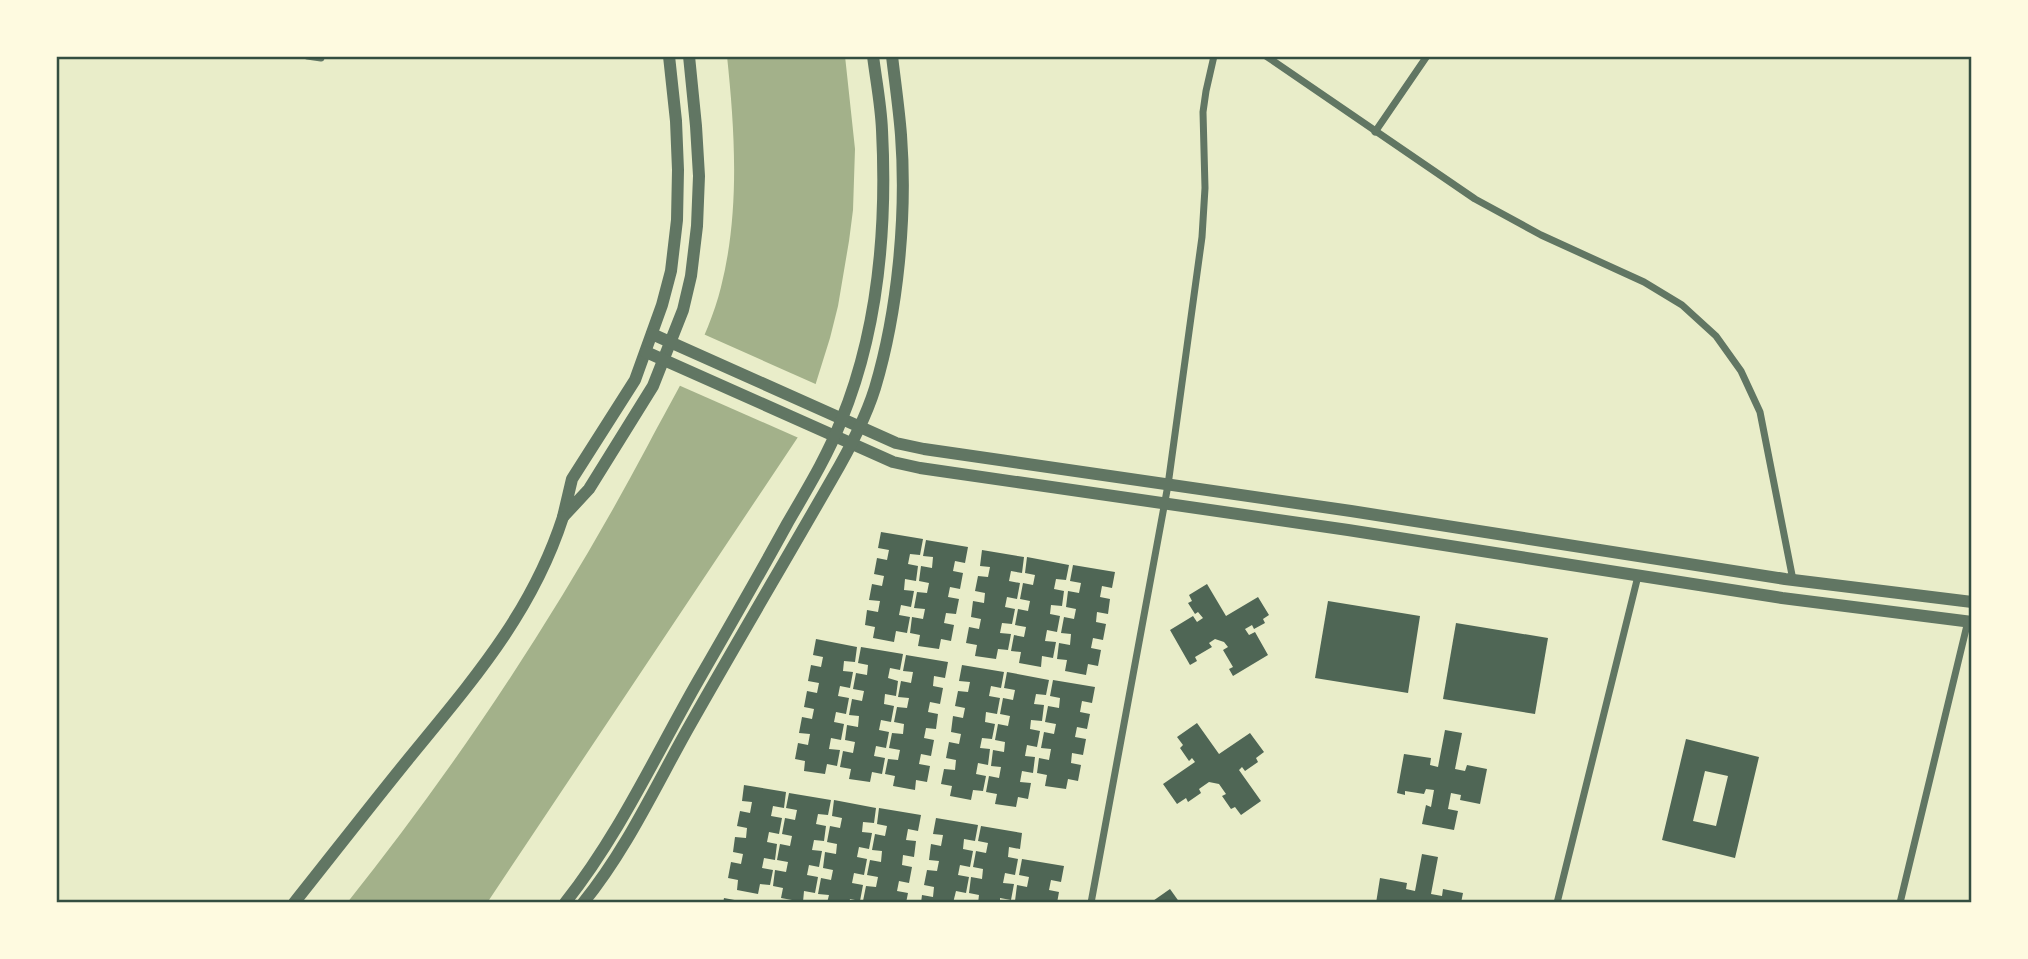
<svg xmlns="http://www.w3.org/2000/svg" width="2028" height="959" viewBox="0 0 2028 959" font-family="'Libre Baskerville',serif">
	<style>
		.water { fill: #a3b18a }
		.pier { fill: #e9edc9 }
		.building { fill: #4f6655; fill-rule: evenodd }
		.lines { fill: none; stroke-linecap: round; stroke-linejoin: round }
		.minor { stroke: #617663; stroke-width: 7 }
		.tertiary { stroke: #617663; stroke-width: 12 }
		.neatline { fill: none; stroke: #344e41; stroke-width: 2.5 }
	</style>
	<rect width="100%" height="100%" fill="#e9edc9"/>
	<path class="water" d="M727 56H845L855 149 853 210 849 241 838 306 830 338 800 434 487 903H347C461 760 562 607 648 445 674 396 708 340 721 287 740 212 735 132 727 56Z"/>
	<path class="pier" d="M701 333 820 386 801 439 676 384Z"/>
	<g class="building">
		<path d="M881 532 923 539 920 555 910 554 908 564 918 566 916 581 905 579 904 590 914 591 911 607 901 605 899 615 910 617 907 633 896 631 894 642 873 638 875 627 865 625 867 610 878 612 880 601 869 600 872 584 882 586 884 576 874 574 877 558 887 560 889 550 878 548Z"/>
		<path d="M926 540 968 547 965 563 955 561 953 571 963 573 960 589 950 587 948 597 959 599 956 614 946 613 944 623 954 625 951 641 941 639 939 649 918 646 920 635 910 633 912 617 923 619 925 609 914 608 917 592 927 593 929 583 919 581 921 566 932 568 933 557 923 556Z"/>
		<path d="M982 550 1024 557 1022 573 1011 571 1009 581 1020 583 1017 599 1007 597 1005 607 1015 609 1012 624 1002 623 1000 633 1011 634 1008 650 998 649 996 659 975 656 977 645 966 643 969 627 979 629 981 619 971 617 973 601 984 603 985 593 975 591 978 576 988 577 990 567 980 566Z"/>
		<path d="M1027 557 1069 565 1066 580 1056 579 1054 589 1064 591 1062 606 1051 605 1050 614 1060 616 1057 632 1047 630 1045 641 1056 642 1053 658 1042 656 1041 667 1019 663 1021 652 1011 651 1014 635 1024 637 1026 627 1015 625 1018 609 1028 611 1030 601 1020 599 1023 583 1033 585 1035 575 1025 573Z"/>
		<path d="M1073 565 1115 572 1112 588 1102 586 1100 597 1110 599 1108 614 1097 612 1096 622 1106 624 1103 640 1093 638 1091 648 1101 650 1098 666 1088 664 1086 675 1065 671 1067 660 1057 659 1059 643 1070 645 1071 634 1061 633 1064 617 1074 619 1076 609 1066 607 1068 591 1079 593 1081 583 1070 581Z"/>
		<path d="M1207 584 1226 616 1258 597 1269 615 1263 619 1265 623 1254 629 1252 625 1245 629 1249 635 1255 632 1268 655 1233 676 1229 669 1233 667 1223 650 1228 647 1224 642 1215 639 1209 643 1212 647 1195 657 1197 661 1190 665 1170 630 1193 616 1197 622 1203 618 1198 612 1195 614 1188 603 1192 601 1189 595Z"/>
		<path d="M1328 601 1420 616 1408 693 1315 678Z"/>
		<path d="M1456 623 1548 638 1535 714 1443 699Z"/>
		<path d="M816 639 857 647 855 662 844 661 843 671 853 672 850 688 840 686 838 696 849 698 846 714 836 712 834 722 844 724 841 740 831 738 829 749 840 750 837 766 827 764 825 774 804 771 805 761 795 759 798 743 808 745 810 734 799 733 802 717 812 719 814 709 804 707 807 691 817 693 819 683 808 681 811 665 821 667 823 657 813 655Z"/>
		<path d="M861 647 903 654 900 670 890 668 888 678 898 681 896 696 885 694 884 704 894 706 891 722 881 720 879 730 889 732 886 748 876 746 874 756 885 758 882 774 872 772 870 782 849 779 851 769 840 767 843 751 853 753 855 742 845 740 847 725 858 727 859 716 849 715 852 699 862 701 864 691 853 689 856 673 867 675 868 665 858 663Z"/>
		<path d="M906 655 948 662 945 678 934 676 933 686 943 688 940 704 930 702 928 712 938 714 936 729 926 728 924 738 934 740 931 756 921 754 919 764 930 766 927 782 916 780 915 790 893 786 895 776 885 774 888 759 898 760 900 750 889 748 892 733 903 734 904 724 894 722 897 707 907 708 909 698 898 697 901 681 911 683 913 672 903 671Z"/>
		<path d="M962 665 1004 672 1001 688 991 686 989 696 1000 698 997 714 986 712 985 722 995 724 992 739 982 738 980 748 990 749 988 765 978 763 976 774 986 776 983 791 973 790 971 800 950 796 952 786 941 784 944 769 955 770 956 760 946 758 949 742 959 744 961 734 951 732 953 716 963 718 965 708 955 706 958 691 968 692 970 682 959 681Z"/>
		<path d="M1007 672 1049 680 1046 695 1036 694 1034 704 1044 705 1042 721 1031 720 1030 729 1040 731 1037 747 1027 745 1025 756 1035 757 1033 773 1022 771 1020 782 1031 783 1028 799 1018 797 1016 807 995 804 997 794 986 792 989 776 999 778 1001 767 991 766 993 750 1004 752 1005 742 995 740 998 724 1008 726 1010 716 1000 714 1003 698 1013 700 1015 690 1004 688Z"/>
		<path d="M1053 680 1095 687 1092 703 1082 701 1080 712 1090 714 1087 729 1077 727 1075 737 1086 739 1083 755 1072 753 1071 763 1081 765 1078 781 1068 779 1066 789 1045 786 1047 775 1037 773 1039 758 1049 760 1051 749 1041 748 1044 732 1054 734 1056 724 1045 722 1048 706 1059 708 1060 698 1050 696Z"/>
		<path d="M1197 723 1219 754 1250 733 1264 752 1256 758 1258 762 1245 771 1242 767 1239 770 1261 801 1241 815 1235 807 1231 809 1222 796 1226 794 1219 784 1209 782 1199 789 1201 793 1188 802 1186 798 1177 804 1163 784 1195 762 1192 758 1189 761 1180 748 1183 745 1177 737Z"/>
		<path d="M1445 730 1462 733 1455 769 1465 771 1467 765 1487 769 1480 804 1460 800 1461 795 1451 793 1448 809 1458 811 1454 830 1422 824 1426 805 1431 807 1434 790 1426 789 1424 794 1405 791V795L1397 793 1404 754 1431 758 1430 765 1438 767Z"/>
		<path d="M1686 739 1759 757 1735 858 1662 840ZM1705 771 1728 776 1716 826 1693 821Z"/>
		<path d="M744 785 786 792 784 808 773 806 771 816 782 818 779 834 769 832 767 842 777 844 775 860 764 858 762 868 773 870 770 885 760 884 758 894 737 890 738 880 728 878 731 862 741 864 743 854 733 852 735 837 746 838 747 828 737 826 740 811 750 813 752 802 742 801Z"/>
		<path d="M789 793 831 800 828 815 818 814 816 824 826 826 824 841 814 840 812 850 822 851 819 867 809 865 807 875 818 877 815 893 804 891 803 902 781 898 783 888 773 886 775 870 786 872 788 862 777 860 780 844 790 846 792 836 782 834 785 818 795 820 797 810 786 808Z"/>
		<path d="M834 800 876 808 874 823 863 822 862 832 872 833 869 849 859 847 857 857 867 859 864 875 854 873 852 883 863 885 860 901 850 899 849 903H827L829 895 818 894 821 878 831 880 833 870 823 868 825 852 836 854 837 844 827 842 830 826 840 828 842 818 832 816Z"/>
		<path d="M879 808 921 815 918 831 908 829 906 840 916 841 914 857 903 855 902 865 912 867 909 883 899 881 897 891 908 893 906 903 863 901 866 886 876 887 878 877 867 875 870 860 881 862 882 851 872 850 875 834 885 836 887 826 877 824Z"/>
		<path d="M936 818 978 825 975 841 964 839 963 849 973 851 970 867 960 865 958 875 969 877 966 893 956 891 953 903H921L922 895 933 897 934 887 924 885 927 870 937 871 939 861 929 860 931 844 941 846 943 835 933 834Z"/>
		<path d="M981 826 1022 833 1020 849 1009 847 1008 857 1018 859 1015 875 1005 873 1003 883 1014 884 1011 900 1000 898V903H978L979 895 969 893 971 877 982 879 983 869 973 867 976 851 986 853 988 843 978 841Z"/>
		<path d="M1422 854 1438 857 1431 894 1442 896 1443 889 1463 893 1461 903H1376L1380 878 1407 883 1406 889 1415 891Z"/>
		<path d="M1022 859 1064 866 1061 882 1051 880 1049 890 1059 892 1057 903H1025L1015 901 1017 885 1027 887 1029 877 1019 875Z"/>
		<path d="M1170 889 1180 903H1150Z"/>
		<path d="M724 898 745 902V903H723Z"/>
	</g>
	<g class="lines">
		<g class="minor">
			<path d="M307 56 321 58V56"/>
			<path d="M1266 56 1475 199 1541 235 1644 282 1682 305 1716 336 1741 371 1760 412 1793 580"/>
			<path d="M1375 132 1427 56"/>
			<path d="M1091 903 1168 485 1202 237 1205 188 1203 112 1206 91 1214 56"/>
			<path d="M1557 903 1638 576"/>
			<path d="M1900 903 1968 621"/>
		</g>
		<g class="tertiary">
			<path d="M669 56 676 121 678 170 677 220 671 271 662 305 635 380 572 479 563 517 589 489 653 386 683 310 691 276 697 226 699 176 696 126 689 56"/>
			<path d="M652 334 896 443 924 449 1351 511 1785 579 1972 602"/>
			<path d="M646 352 893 462 920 468 1348 530 1782 598 1972 622"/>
			<path d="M294 903C333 854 371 805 410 757 473 680 532 613 563 517"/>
			<path d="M565 903C619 835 655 756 698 681 728 629 758 577 787 524 806 491 827 457 841 421 878 331 887 227 882 130 881 105 876 80 873 56"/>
			<path d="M583 903C627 849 656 785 690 725 737 642 785 561 832 479 849 450 865 420 875 388 898 311 907 215 901 135 899 109 895 82 892 56"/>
		</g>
	</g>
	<rect width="2028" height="959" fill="none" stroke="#fefae0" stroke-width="116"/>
	<rect x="58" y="58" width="1912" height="843" class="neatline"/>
</svg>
